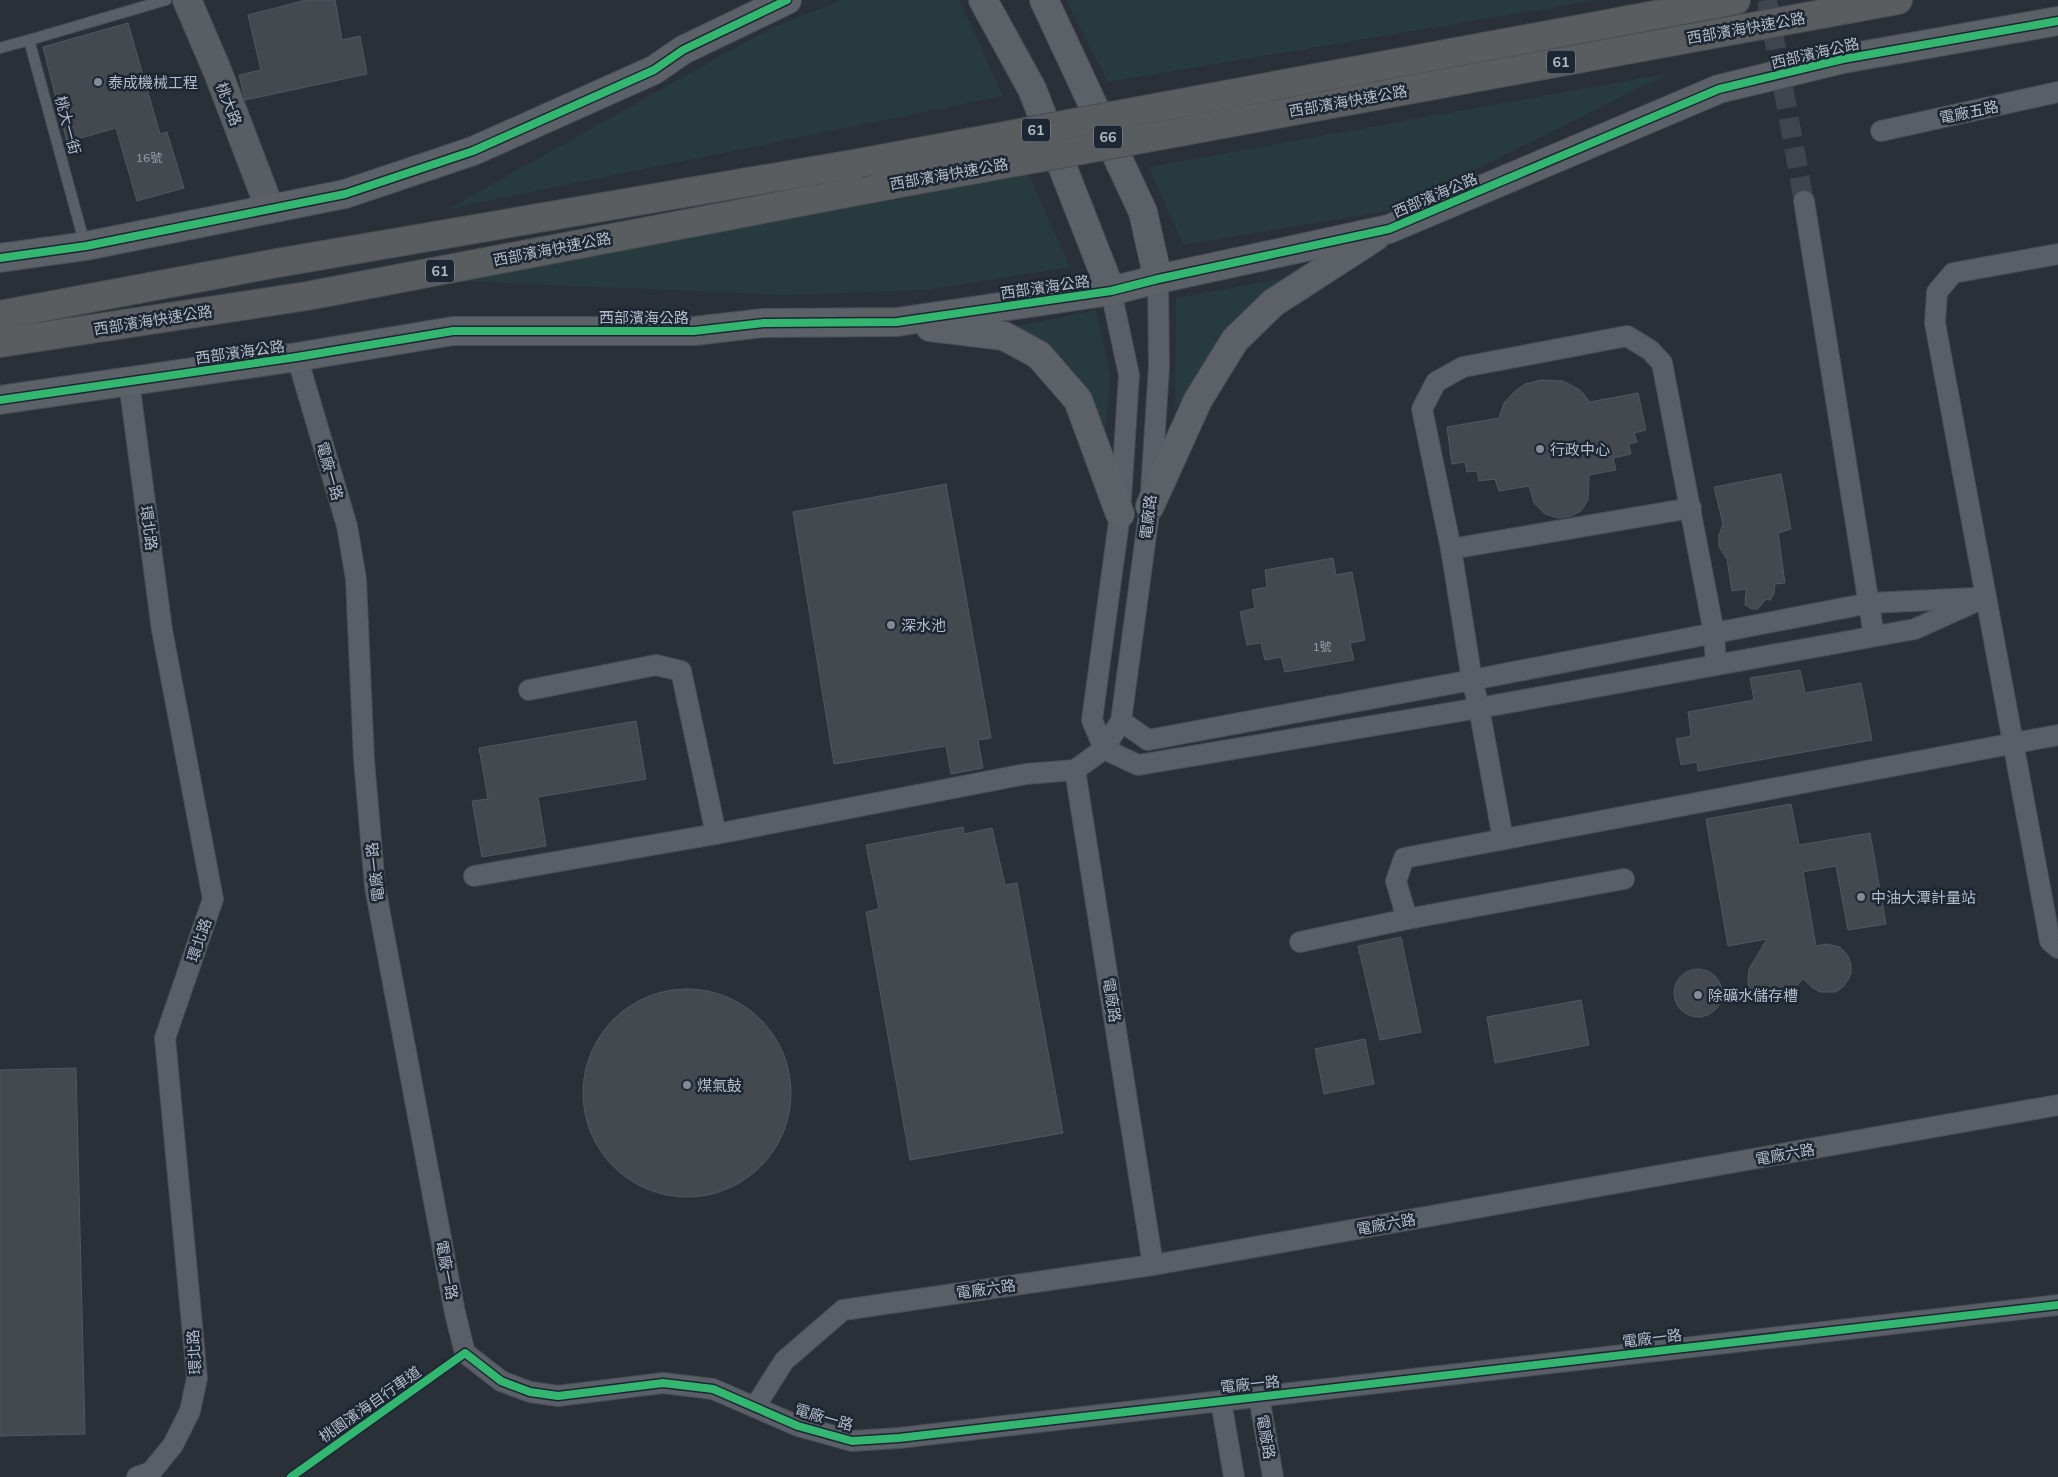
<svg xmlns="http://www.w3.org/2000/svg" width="2058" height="1477" viewBox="0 0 2058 1477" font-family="Mulish,'Noto Sans TC',sans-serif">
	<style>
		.green { fill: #273a3e }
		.building { fill: #444950; stroke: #52575f }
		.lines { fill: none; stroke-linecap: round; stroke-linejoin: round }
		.street-tunnel { stroke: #3f454e; stroke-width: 20; stroke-dasharray: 20 10; stroke-linecap: butt }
		.lane-casing { stroke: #484c53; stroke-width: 12 }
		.street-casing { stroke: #484c53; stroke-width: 22 }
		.secondary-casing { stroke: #484c53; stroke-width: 30 }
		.primary-casing { stroke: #484c55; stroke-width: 30 }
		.highway-casing { stroke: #474c53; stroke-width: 30 }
		.lane { stroke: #5a5e66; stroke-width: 10 }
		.street { stroke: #5a5e66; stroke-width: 20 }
		.secondary { stroke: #595d64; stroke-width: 28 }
		.primary { stroke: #5c6168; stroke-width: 28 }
		.highway { stroke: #5a5d60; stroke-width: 28 }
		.highway-bridge-casing { stroke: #474c53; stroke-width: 30; stroke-linecap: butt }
		.highway-bridge { stroke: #5a5d60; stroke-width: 28 }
		.cycleway-casing { stroke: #1d2633; stroke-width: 11 }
		.cycleway { stroke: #33b770; stroke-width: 8 }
		.poi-dot { fill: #848b96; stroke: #1d2633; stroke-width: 2 }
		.labels { text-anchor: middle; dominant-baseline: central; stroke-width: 5; stroke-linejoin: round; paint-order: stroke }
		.number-label { font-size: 12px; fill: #989fab }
		.shield { fill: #1d2633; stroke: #878f9c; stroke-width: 1 }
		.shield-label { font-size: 14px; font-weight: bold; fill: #b4bcc9 }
		.street-label { font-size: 15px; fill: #b4bcc9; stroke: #1d2633 }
		.poi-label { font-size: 15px; fill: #b4bcc9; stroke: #1d2633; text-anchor: start }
	</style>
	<rect width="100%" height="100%" fill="#2a3038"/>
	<g class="green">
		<path d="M842 0H959L1003 96 448 209 767 30Z"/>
		<path d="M1066 0H1598L1108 82Z"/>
		<path d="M1670 73 1393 210 1183 245 1149 167Z"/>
		<path d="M1029 175 1070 267 927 290 785 295 456 281Z"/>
		<path d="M1289 277 1224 336 1175 410 1176 298Z"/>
		<path d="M1096 310 1111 378 1104 436 1004 329Z"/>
	</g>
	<g class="building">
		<path d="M306 0H335L342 40 360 36 367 74 245 100 239 75 261 70 248 15Z"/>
		<path d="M128 23 160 134 167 132 184 188 137 201 116 128 67 142 43 47Z"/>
		<path d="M1541 380 1563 381 1580 390 1590 402 1638 393 1646 430 1634 433 1637 442 1629 444 1631 454 1613 458 1616 470 1589 475 1588 500 1581 511 1571 516 1558 518 1545 514 1534 503 1529 486 1499 491 1495 479 1479 481 1477 471 1467 472 1465 462 1452 464 1447 427 1499 418 1504 403 1514 392 1525 384Z"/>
		<path d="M1781 474 1791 529 1778 533 1785 583 1775 584 1774 594 1770 600 1766 599 1758 609H1752L1745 605 1746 589 1732 591 1727 559 1719 547V535L1723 524 1714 487Z"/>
		<path d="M946 484 991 738 978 740 983 768 951 774 946 746 834 764 793 512Z"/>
		<path d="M1333 558 1336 575 1352 572 1365 640 1350 643 1354 660 1285 672 1281 657 1265 660 1261 643 1247 645 1240 612 1255 608 1252 590 1267 587 1265 570Z"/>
		<path d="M1800 670 1805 693 1861 683 1872 740 1698 771 1697 762 1681 765 1676 739 1691 736 1688 712 1754 700 1750 678Z"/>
		<path d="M636 721 646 779 538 797 546 846 482 857 472 801 488 799 479 748Z"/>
		<path d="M1791 804 1799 845 1870 833 1886 924 1848 930 1836 866 1803 872 1816 946 1827 944 1840 947 1848 956 1851 964V973L1848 980 1843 987 1836 992H1820L1813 988 1803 979 1787 997 1772 1002 1757 998 1748 985V977L1749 969 1767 939 1728 946 1706 819Z"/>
		<path d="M963 827 964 834 992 828 1005 885 1017 883 1063 1133 910 1160 866 912 879 909 866 845Z"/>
		<path d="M1401 937 1421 1032 1380 1040 1358 946Z"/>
		<circle cx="1698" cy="993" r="24"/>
		<circle cx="687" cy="1093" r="104"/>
		<path d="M1581 1000 1589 1045 1495 1063 1487 1017Z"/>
		<path d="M1365 1039 1374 1084 1324 1094 1315 1049Z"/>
		<path d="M76 1068 85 1434 0 1436V1070Z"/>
	</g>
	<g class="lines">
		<path class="street-tunnel" d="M1767 0 1804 201"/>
		<defs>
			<g id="lane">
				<path d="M29 40 166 0"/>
				<path d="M0 48 29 40 85 245"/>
			</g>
			<g id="street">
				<path d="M1881 131 2058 92"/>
				<path d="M1804 201 1874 636"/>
				<path d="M2058 254 1953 273 1937 292 1935 323 2050 941 2058 948"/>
				<path d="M1111 291 1129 375 1120 514 1092 720 1104 749 1138 765 1479 708 1915 629 1986 597"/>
				<path d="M297 357 347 526 356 579 364 760 375 887 455 1313 465 1353 501 1381 530 1392 558 1396 663 1383 713 1389 798 1426 852 1441 899 1438 2058 1305"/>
				<path d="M129 382 162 630 213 899 165 1038 197 1378 190 1411 173 1445 151 1472 137 1477"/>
				<path d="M1451 549 1691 508"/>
				<path d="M529 690 656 665 681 671 716 834"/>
				<path d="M1121 721 1148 740 1472 680 1870 603 1974 598"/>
				<path d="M1075 770 1104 749 1121 721 1150 506 1159 367 1158 279"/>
				<path d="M1075 770 1153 1265"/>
				<path d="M1503 839 1479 708 1472 680 1451 549 1422 409 1436 382 1463 367 1627 336 1650 350 1662 363 1714 633 1716 665"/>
				<path d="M474 876 716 834 1026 774 1075 770"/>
				<path d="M1624 879 1407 919 1396 881 1404 858 2058 735"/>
				<path d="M1300 942 1407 919"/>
				<path d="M1259 1397 1273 1477"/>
				<path d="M1221 1401 1234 1477"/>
				<path d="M755 1407 784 1361 843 1310 1153 1265 2058 1105"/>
			</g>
			<path id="secondary" d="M187 0 217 70 270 209"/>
			<g id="primary">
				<path d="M983 0 1032 89 1111 291"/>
				<path d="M1044 0 1143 212 1158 279"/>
				<path d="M0 258 86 246 345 194 473 151 654 70 683 50 787 0"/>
				<path d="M930 327 1004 336 1039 355 1078 400 1120 514"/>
				<path d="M0 400 297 357 453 331H694L764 323 897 322 1111 291 1158 279 1389 229 1719 89 1843 59 2058 21"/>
				<path d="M1150 506 1198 400 1235 340 1273 303 1375 237"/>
			</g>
			<g id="highway">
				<path d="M1214 97 1736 0"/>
				<path d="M1223 124 1898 0"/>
				<path d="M0 315 277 263 859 163"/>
				<path d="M0 343 307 296 879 187"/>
			</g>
		</defs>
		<use href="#lane" class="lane-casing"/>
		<use href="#street" class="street-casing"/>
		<use href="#secondary" class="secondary-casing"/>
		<use href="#primary" class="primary-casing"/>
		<use href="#highway" class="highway-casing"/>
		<use href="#lane" class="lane"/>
		<use href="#street" class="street"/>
		<use href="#secondary" class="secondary"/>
		<use href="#primary" class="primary"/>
		<use href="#highway" class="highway"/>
		<defs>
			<g id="highway-bridge">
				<path d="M859 163 1214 97"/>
				<path d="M879 187 1223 124"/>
			</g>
		</defs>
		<use href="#highway-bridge" class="highway-bridge-casing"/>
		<use href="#highway-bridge" class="highway-bridge"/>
		<defs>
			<g id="cycleway">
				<path d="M0 258 86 246 345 194 473 151 654 70 683 50 787 0"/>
				<path d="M0 400 297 357 453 331H694L764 323 897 322 1111 291 1158 279 1389 229 1719 89 1843 59 2058 21"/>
				<path d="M291 1477 465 1353 501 1381 530 1392 558 1396 663 1383 713 1389 798 1426 852 1441 899 1438 2058 1305"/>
			</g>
		</defs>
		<use href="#cycleway" class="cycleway-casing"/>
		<use href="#cycleway" class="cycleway"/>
	</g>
	<g class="poi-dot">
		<circle cx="98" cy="82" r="5"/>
		<circle cx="1540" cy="449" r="5"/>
		<circle cx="891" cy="625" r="5"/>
		<circle cx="1861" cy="897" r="5"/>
		<circle cx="1698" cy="995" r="5"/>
		<circle cx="687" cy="1085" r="5"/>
	</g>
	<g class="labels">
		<g class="number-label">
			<text x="149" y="157">16號</text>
			<text x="1322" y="646">1號</text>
		</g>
		<g class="shield">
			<rect x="1547" y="50.5" width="28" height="23" rx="4"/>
			<rect x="1022" y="118.5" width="28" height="23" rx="4"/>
			<rect x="1094" y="125.5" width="28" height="23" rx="4"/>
			<rect x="426" y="259.5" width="28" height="23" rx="4"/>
		</g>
		<g class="shield-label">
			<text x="1561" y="62">61</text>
			<text x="1036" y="130">61</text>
			<text x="1108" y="137">66</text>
			<text x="440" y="271">61</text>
		</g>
		<g class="street-label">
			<text transform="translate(1746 28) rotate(-10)">西部濱海快速公路</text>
			<text transform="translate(1815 53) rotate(-13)">西部濱海公路</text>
			<text transform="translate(1348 101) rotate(-10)">西部濱海快速公路</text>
			<text transform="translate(229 104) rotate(69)">桃大路</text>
			<text transform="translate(1969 112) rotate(-12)">電廠五路</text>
			<text transform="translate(68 125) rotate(75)">桃大一街</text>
			<text transform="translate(949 174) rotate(-10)">西部濱海快速公路</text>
			<text transform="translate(1435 195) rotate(-23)">西部濱海公路</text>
			<text transform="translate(552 249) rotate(-11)">西部濱海快速公路</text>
			<text transform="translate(1045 287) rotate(-8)">西部濱海公路</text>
			<text x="644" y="317">西部濱海公路</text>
			<text transform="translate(153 320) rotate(-9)">西部濱海快速公路</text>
			<text transform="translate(240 352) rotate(-8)">西部濱海公路</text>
			<text transform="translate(330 471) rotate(74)">電廠一路</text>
			<text transform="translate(1148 517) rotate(-83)">電廠路</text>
			<text transform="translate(149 528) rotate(82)">環北路</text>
			<text transform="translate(375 872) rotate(-97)">電廠一路</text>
			<text transform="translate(199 940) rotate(-71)">環北路</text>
			<text transform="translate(1112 1000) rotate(81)">電廠路</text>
			<text transform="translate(1785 1154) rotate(-10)">電廠六路</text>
			<text transform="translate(1386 1224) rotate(-10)">電廠六路</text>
			<text transform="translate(447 1270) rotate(79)">電廠一路</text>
			<text transform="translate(986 1289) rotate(-8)">電廠六路</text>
			<text transform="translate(1652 1338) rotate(-7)">電廠一路</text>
			<text transform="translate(194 1352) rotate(-93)">環北路</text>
			<text transform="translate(1250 1384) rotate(-6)">電廠一路</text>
			<text transform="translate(370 1404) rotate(-35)">桃園濱海自行車道</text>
			<text transform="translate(824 1417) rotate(16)">電廠一路</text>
			<text transform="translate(1266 1437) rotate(80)">電廠路</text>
		</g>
		<g class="poi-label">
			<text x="108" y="82">泰成機械工程</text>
			<text x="1550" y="449">行政中心</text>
			<text x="901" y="625">深水池</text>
			<text x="1871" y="897">中油大潭計量站</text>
			<text x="1708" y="995">除礦水儲存槽</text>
			<text x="697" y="1085">煤氣鼓</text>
		</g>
	</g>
</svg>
